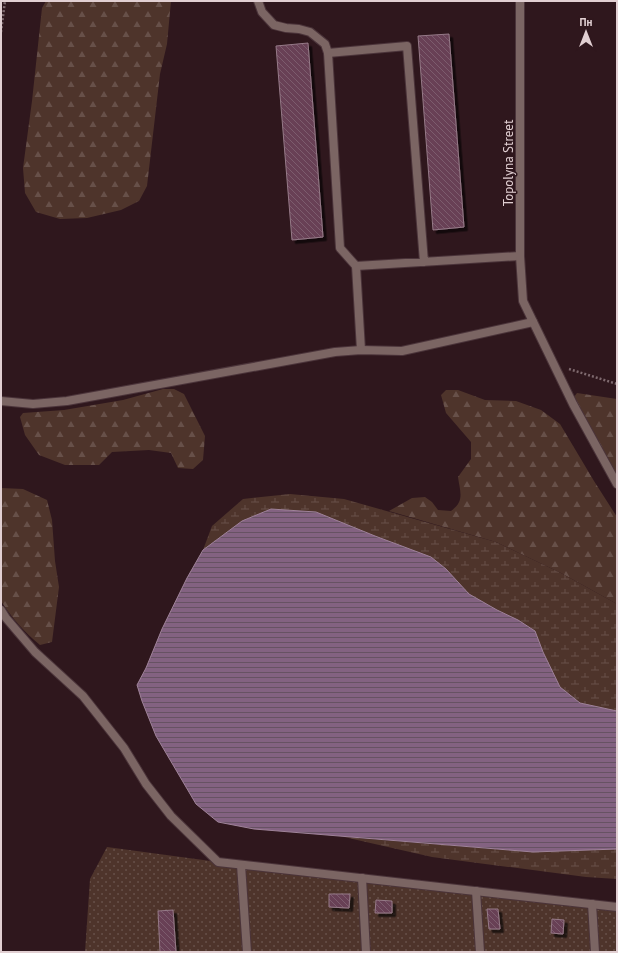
<svg xmlns="http://www.w3.org/2000/svg" width="618" height="953" viewBox="0 0 618 953" font-family="'PT Sans',sans-serif">
	<style>
		.forest { fill: url(#forest-firs) }
		.wetland { fill: url(#wetland-marsh) }
		.garden { fill: url(#garden-dots) }
		.water { fill: url(#water-rules); stroke: #9f8399 }
		.building { fill: url(#building-back-hatch); stroke: #967a88; filter: url(#shadow) }
		.lines { fill: none; stroke-linecap: round; stroke-linejoin: round }
		.lane-casing { stroke: #4b343a; stroke-width: 10 }
		.street-casing { stroke: #4b343a; stroke-width: 10 }
		.path { stroke: #7e696e; stroke-width: 2.5; stroke-dasharray: 2 2; stroke-linecap: butt }
		.lane { stroke: #7b6563; stroke-width: 8 }
		.street { stroke: #7b6563; stroke-width: 8 }
		.labels { text-anchor: middle; dominant-baseline: central; stroke-width: 3; stroke-linejoin: round; paint-order: stroke }
		.street-label { font-size: 13px; fill: #e1cfd2; stroke: #2f171d }
	</style>
	<defs>
		<pattern id="forest-firs" width="22" height="20" patternUnits="userSpaceOnUse"><rect width="22" height="20" fill="#4e342b"/><path d="M5 1l3.5 6h-7zM16 11l3.5 6h-7z" fill="#675049"/></pattern>
		<pattern id="wetland-marsh" width="20" height="14" patternUnits="userSpaceOnUse"><rect width="20" height="14" fill="#4e342b"/><path d="M1 5h8M5 5V1M11 12h8M15 12V8" fill="none" stroke="#675049"/></pattern>
		<pattern id="garden-dots" width="8" height="8" patternUnits="userSpaceOnUse"><rect width="8" height="8" fill="#4e342b"/><path d="M2 2h.1M6 6h.1" fill="none" stroke="#675049" stroke-width="1.8" stroke-linecap="round"/></pattern>
		<pattern id="water-rules" width="6" height="5" patternUnits="userSpaceOnUse"><rect width="6" height="5" fill="#836281"/><path d="M0 2.5h6" fill="none" stroke="#675263"/></pattern>
		<pattern id="building-back-hatch" width="6" height="6" patternUnits="userSpaceOnUse"><rect width="6" height="6" fill="#674055"/><path d="M-1 5l2 2M0 0l6 6M5-1l2 2" fill="none" stroke="#7c5b6d"/></pattern>
		<filter id="shadow"><feDropShadow dx="3.5" dy="3.5" stdDeviation="0" flood-color="#0009"/></filter>
	</defs>
	<rect width="100%" height="100%" fill="#2f171d"/>
	<g class="forest">
		<path d="M46 1H171L167 44 160 74 147 186 139 201 121 210 87 218 60 219 36 212 25 193 23 168 32 101 42 8Z"/>
		<path d="M163 389H174L184 394 205 436 203 460 193 469 178 468 171 453 149 450 112 452 99 465H65L39 455 25 435 20 417 23 413 64 410 123 400Z"/>
		<path d="M446 390H458L485 400 516 401 541 410 560 424 594 481 617 517V604L561 573 496 542 389 511 412 498 425 497 432 502 438 510 451 511C465 501 460 492 458 477L471 459V442L446 413 441 395Z"/>
		<path d="M577 393 617 399V482L575 404 574 397Z"/>
		<path d="M1 488 23 489 47 500 52 520 55 561 59 587 52 642 40 645C24 632 12 618 1 601Z"/>
	</g>
	<g class="wetland">
		<path d="M290 494 344 499 496 542 561 573 617 604V711L580 703 560 687 543 652 535 631 518 620 497 610 469 594 446 569 431 557 375 536 316 512 271 509 242 521 203 550 212 526 243 499Z"/>
		<path d="M344 837 533 852 616 849 617 879 586 877 432 857Z"/>
	</g>
	<path class="garden" d="M107 847 218 862 617 907V952H85L90 879Z"/>
	<path class="water" d="M271 509 316 512 375 536 431 557 446 569 469 594 497 610 518 620 535 631 543 652 560 687 580 703 617 711V849L533 852 254 829 218 822 196 804 156 736 142 701 137 685 146 668 162 629 187 578 203 550 242 521Z"/>
	<g class="building">
		<path d="M449 34 464 227 433 230 418 36Z"/>
		<path d="M308 43 323 237 292 240 276 46Z"/>
		<path d="M329 894H350L349 908 329 907Z"/>
		<path d="M376 900 392 901V913H375Z"/>
		<path d="M487 909H498L500 929H489Z"/>
		<path d="M173 910 176 952H160L158 911Z"/>
		<path d="M552 919 564 920 563 934 551 933Z"/>
	</g>
	<g class="lines">
		<defs>
			<g id="lane">
				<path d="M258 1 262 12 274 25 286 28 299 29 310 32 325 44 328 53"/>
				<path d="M424 262 407 46 328 53 340 248 356 266 520 256"/>
				<path d="M356 266 361 350"/>
				<path d="M1 610 6 618 35 652 83 696 124 748 146 784 171 816 218 862 617 907"/>
				<path d="M241 865 247 952"/>
				<path d="M362 878 366 952"/>
				<path d="M476 891 480 952"/>
				<path d="M592 904 595 952"/>
			</g>
			<g id="street">
				<path d="M520 1V256L523 301 573 404 617 484"/>
				<path d="M1 401 33 404 67 401 335 352 361 350 402 351 533 322"/>
			</g>
		</defs>
		<use href="#lane" class="lane-casing"/>
		<use href="#street" class="street-casing"/>
		<g class="path">
			<path d="M1 32 5 1"/>
			<path d="M569 369 617 384"/>
		</g>
		<use href="#lane" class="lane"/>
		<use href="#street" class="street"/>
	</g>
	<g class="labels">
		<g class="street-label">
			<text transform="translate(508 163) rotate(-90)">Topolyna Street</text>
		</g>
	</g>
	<rect width="618" height="953" fill="none" stroke="#e1cfd2" stroke-width="4"/>
	<g transform="translate(586 32)" stroke="#2f171d" stroke-width="3" paint-order="stroke">
	<path d="M0-3L7 15L0 10L-7 15Z" fill="#e1cfd2"/>
	<text y="-6" font-size="11" font-weight="bold" text-anchor="middle" fill="#e1cfd2">Пн</text>
	</g>
</svg>
